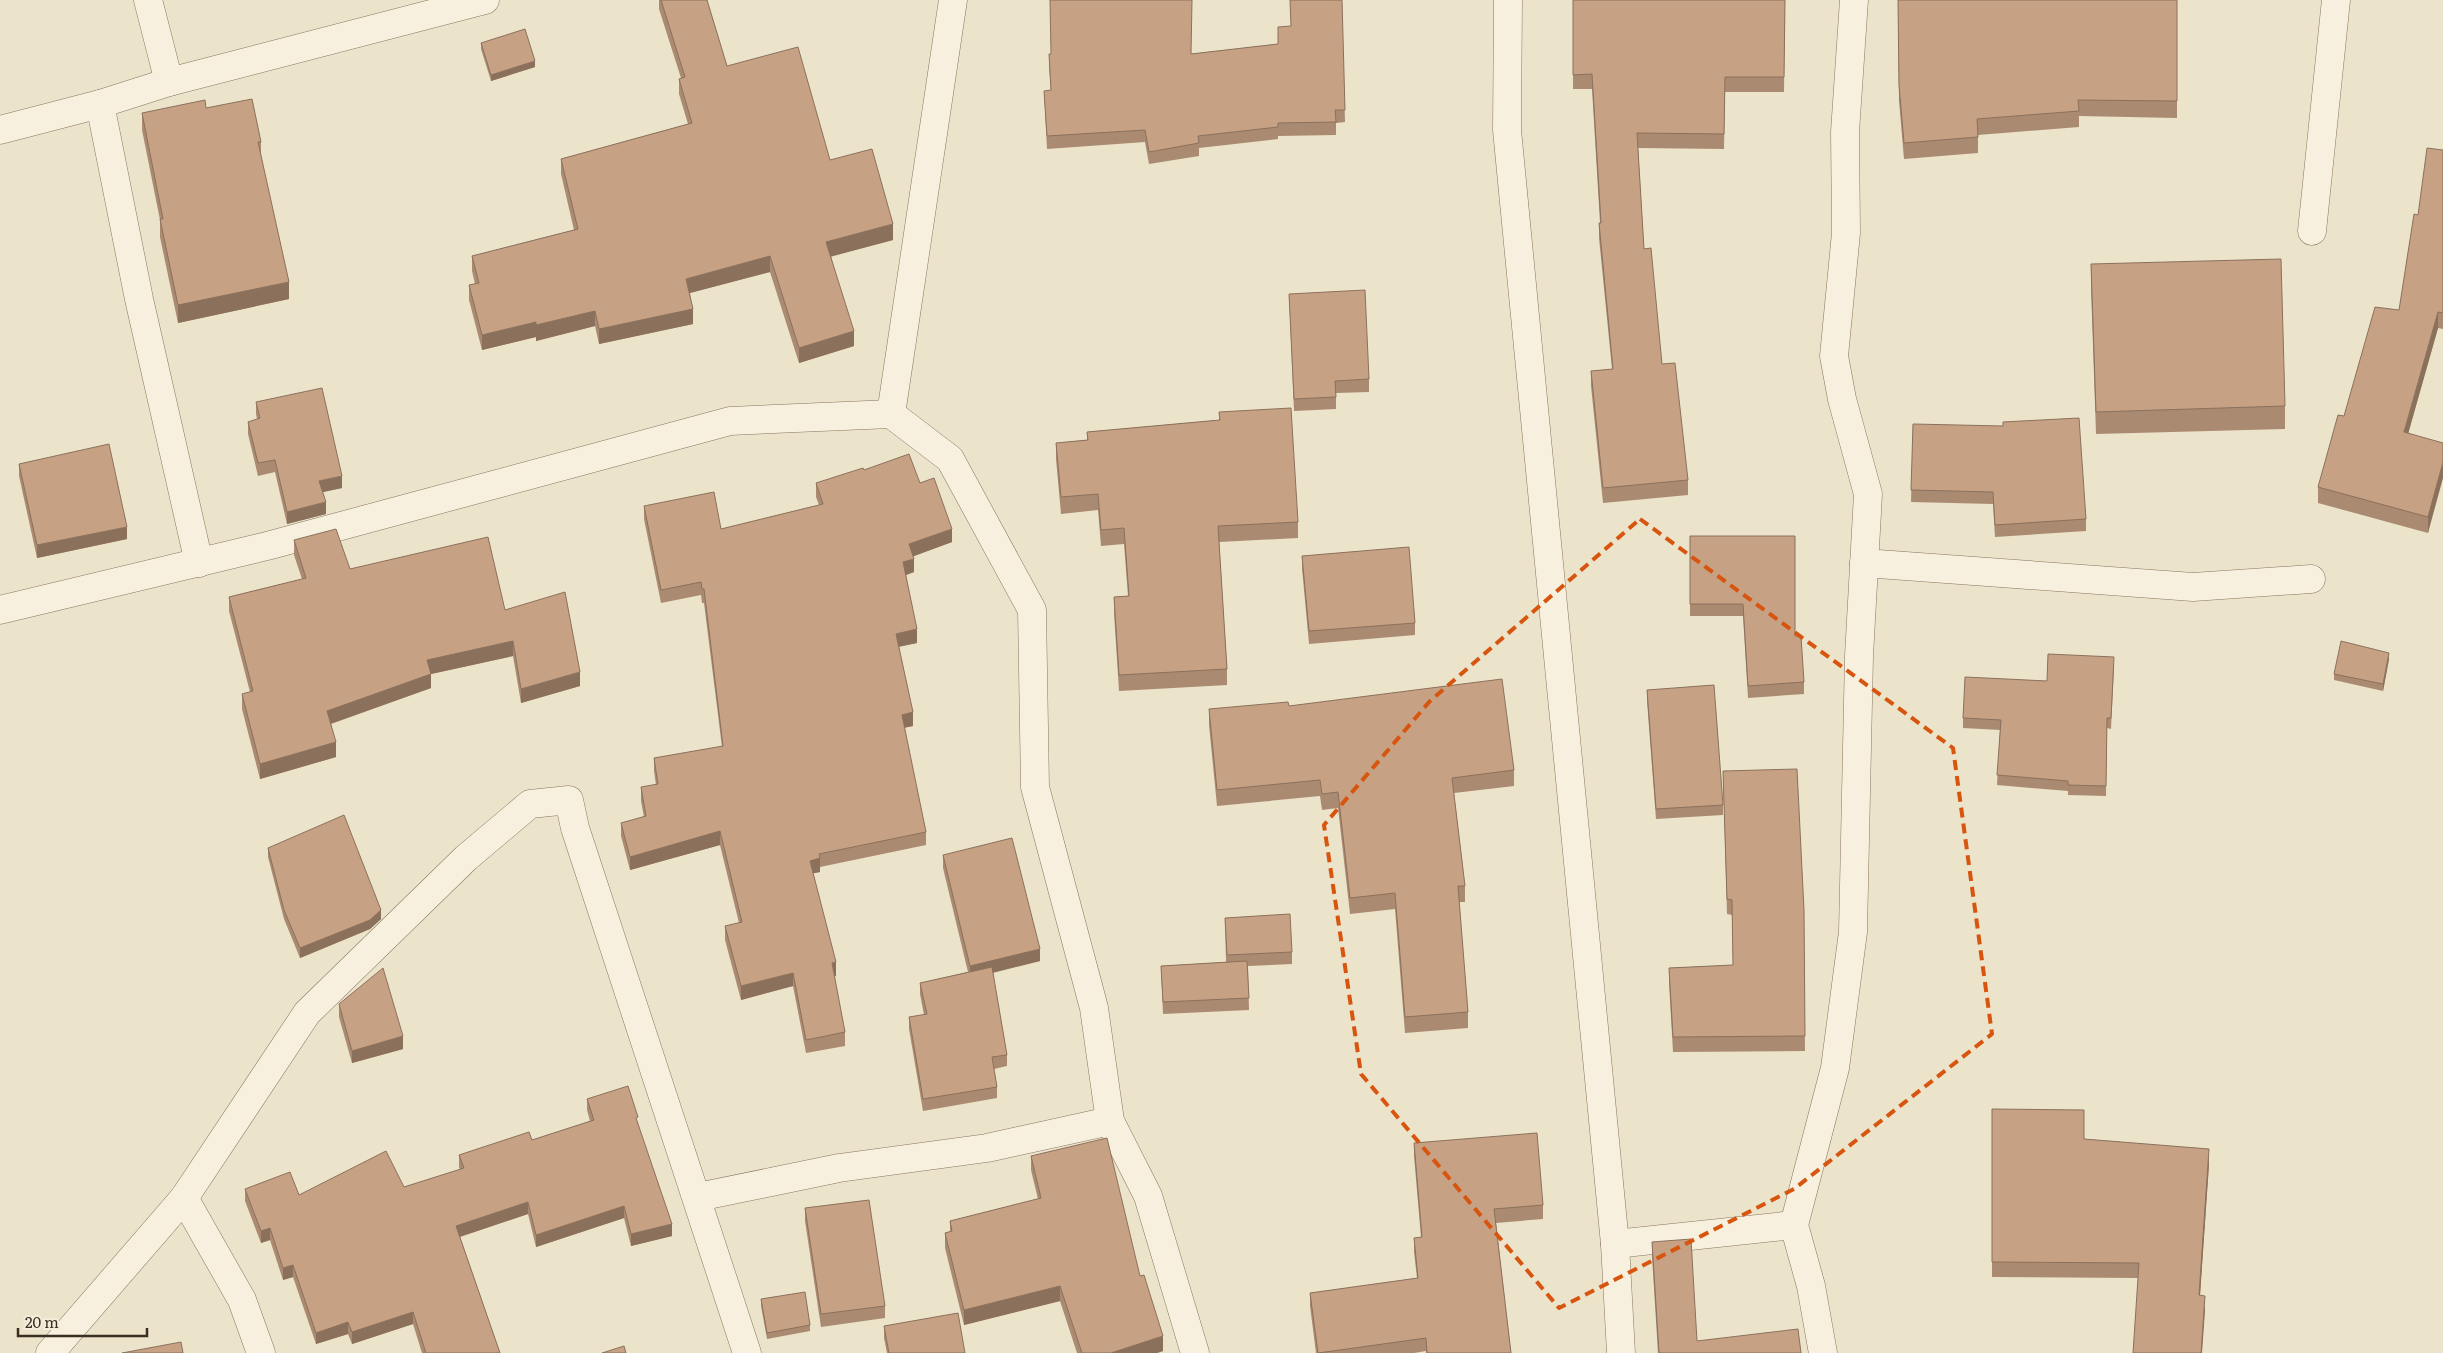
<svg xmlns="http://www.w3.org/2000/svg" width="2443" height="1353" viewBox="0 0 2443 1353" font-family="Literata,serif">
	<style>
		.lines { fill: none; stroke-linecap: round; stroke-linejoin: round }
		.minor-casing { stroke: #887660; stroke-width: 29 }
		.minor { stroke: #f7f0de; stroke-width: 28 }
		.wall { fill: #ab8a72 }
		.shaded-wall { fill: #8b715c }
		.building { fill: #c7a184; stroke: #8b715c }
		.marked { fill: none; stroke: #d7550e; stroke-width: 4; stroke-dasharray: 10 6; stroke-linejoin: round }
	</style>
	<rect width="100%" height="100%" fill="#ece3cb"/>
	<g class="lines">
		<defs>
			<g id="minor">
				<path d="M148 0 169 82"/>
				<path d="M953 0 891 414 950 459 1032 610 1035 787 1094 1008 1110 1121 1148 1196 1195 1353"/>
				<path d="M1508 0 1507 130 1615 1244 1621 1353"/>
				<path d="M100 104 139 299 199 563"/>
				<path d="M0 130 100 104 169 82 485 0"/>
				<path d="M2312 231 2336 0"/>
				<path d="M1864 563 2193 587 2311 579"/>
				<path d="M0 610 267 546 730 421 891 414"/>
				<path d="M698 1197 839 1168 987 1148 1110 1121"/>
				<path d="M184 1198 242 1300 261 1353"/>
				<path d="M1615 1244 1794 1225"/>
				<path d="M50 1353 184 1198 307 1013 466 858 530 804 569 800 575 828 747 1353"/>
				<path d="M1823 1353 1811 1286 1794 1225 1835 1068 1853 932 1859 656 1868 494 1842 399 1834 356 1846 233 1845 132 1854 0"/>
			</g>
		</defs>
		<use href="#minor" class="minor-casing"/>
		<use href="#minor" class="minor"/>
	</g>
	<g class="wall">
		<path d="M659 0H707L727 66 830 160 893 240 831 256 854 346 799 363 770 272 690 293 693 324 599 344 595 326 536 341V337L482 350 469 300V285L475 284 472 271V256L574 230 561 174V159L688 124 679 94V79L681 78 659 9Z"/>
		<path d="M1290 0H1342L1345 122 1336 123V135L1278 136V139L1199 148V156L1149 164 1145 142 1047 149 1044 91H1051L1049 66V54H1191L1278 44 1291 26Z"/>
		<path d="M1573 0H1785L1784 92H1725L1724 149 1638 148 1644 249 1662 364 1688 480V495L1603 503 1591 386V371L1612 369 1599 238V223H1600L1592 89H1573Z"/>
		<path d="M1898 0H2177V118L2079 116V127L1978 135V153L1904 159 1899 101Z"/>
		<path d="M481 43 535 67 491 81 481 49Z"/>
		<path d="M206 108 261 142V157L289 299 178 323 160 237V220L142 130V113Z"/>
		<path d="M2443 150V329L2438 328 2408 434 2443 443 2428 533 2318 503V487L2344 416 2399 310 2418 215Z"/>
		<path d="M2091 264 2285 406V429L2096 434 2091 287Z"/>
		<path d="M1289 294 1369 379V392L1336 393V409L1294 411Z"/>
		<path d="M256 402 342 488 322 492 326 514 287 524 275 472 258 476 248 434V422L257 419 256 414Z"/>
		<path d="M1219 412 1298 522V538L1219 542 1227 669V685L1119 691 1114 613V597L1128 596 1124 544 1101 546 1098 510 1061 514 1056 459V443L1087 440V432L1219 420Z"/>
		<path d="M1913 424 2086 519V531L1995 537 1993 504 1911 502Z"/>
		<path d="M19 464 127 539 37 558 19 476Z"/>
		<path d="M864 470 920 483 952 542 913 556 914 572 906 575 917 643 899 647 913 726 904 728 926 832V845L820 867V872L813 873 836 976H834L845 1032V1046L806 1053 793 986 741 1000 725 940V926L739 923 720 845 630 870 621 836V823L644 817 641 801V787L656 785 654 771V758L722 747 704 603H702L701 595 661 603 644 519V506L721 529 819 505 816 497V483Z"/>
		<path d="M1690 536 1795 636 1804 682V694L1748 698 1743 616H1690Z"/>
		<path d="M294 540 350 569 505 610 580 686 521 703 513 656 431 674V688L331 724 336 757 260 779 242 709V694L250 692 229 611V597L302 579 294 555Z"/>
		<path d="M1302 556 1415 623V635L1309 644 1302 568Z"/>
		<path d="M2389 659 2383 691 2334 680V674Z"/>
		<path d="M2114 667 2111 729 2107 728 2106 796 2068 795V791L1997 785 2000 730 1963 728V718Z"/>
		<path d="M1647 690 1723 805V815L1656 819 1647 701Z"/>
		<path d="M1289 706 1514 770V786L1454 793 1465 886V902H1459L1468 1012V1028L1405 1033 1395 909 1350 914 1338 808 1322 810 1320 796 1217 806 1209 725V709Z"/>
		<path d="M1723 771 1804 910 1805 1051 1673 1052 1669 983V968L1733 965 1732 915 1727 914Z"/>
		<path d="M268 848 381 919 370 929 300 958 284 919 268 857Z"/>
		<path d="M943 855 1040 961 993 973 1007 1055V1066L994 1069 997 1087V1098L923 1111 909 1029V1017L924 1015 920 994V983L968 972 943 868Z"/>
		<path d="M1225 918 1292 952V964L1248 966 1249 1010 1163 1014 1161 966 1226 962Z"/>
		<path d="M339 1004 403 1049 352 1063 339 1017Z"/>
		<path d="M587 1099 638 1124 672 1236 631 1246 624 1218 536 1247 528 1214 460 1237 500 1353H422L413 1324 352 1344 348 1334 316 1344 293 1277 283 1280 270 1240 261 1243 245 1201V1189L299 1195 404 1187 460 1170 459 1167V1155L532 1140 590 1121 587 1110Z"/>
		<path d="M1992 1109 2084 1139 2209 1164 2200 1295 2205 1311 2138 1278 1992 1277Z"/>
		<path d="M1414 1143 1543 1205V1219L1496 1223 1511 1353H1426V1351L1414 1353H1316L1310 1306V1293L1417 1278 1414 1252V1238L1421 1237 1414 1156Z"/>
		<path d="M1031 1156 1140 1276 1163 1351 1157 1353H1077L1060 1301 964 1325 945 1248V1233L950 1232V1221L1038 1199 1031 1170Z"/>
		<path d="M805 1208 885 1306V1318L821 1327 805 1221Z"/>
		<path d="M1652 1242 1697 1341 1801 1353H1658L1652 1256Z"/>
		<path d="M761 1299 810 1325V1331L767 1339 761 1306Z"/>
		<path d="M884 1326 965 1353H887L884 1338Z"/>
	</g>
	<g class="shaded-wall">
		<path d="M535 61V67L491 81V75Z"/>
		<path d="M893 224V240L826 258V242Z"/>
		<path d="M770 256V272L686 294V279Z"/>
		<path d="M289 282V299L178 323V305Z"/>
		<path d="M693 309V324L599 344V329Z"/>
		<path d="M595 311V326L536 341V325Z"/>
		<path d="M2438 312V328L2404 448V432Z"/>
		<path d="M536 322V337L482 350V335Z"/>
		<path d="M854 331V346L799 363V348Z"/>
		<path d="M2443 462V478L2428 533V517Z"/>
		<path d="M342 476V488L319 493V481Z"/>
		<path d="M326 502V514L287 524V512Z"/>
		<path d="M127 527V539L37 558V545Z"/>
		<path d="M952 529V542L909 558V544Z"/>
		<path d="M914 559V572L903 576V562Z"/>
		<path d="M917 629V643L896 647V634Z"/>
		<path d="M513 641V656L431 674V688L327 725V711L427 660Z"/>
		<path d="M2389 653V659L2383 691V684Z"/>
		<path d="M580 672V686L521 703V689Z"/>
		<path d="M913 712V726L902 728V715Z"/>
		<path d="M336 742V757L260 779V764Z"/>
		<path d="M720 831V845L630 870V857Z"/>
		<path d="M820 858V872L810 874V861Z"/>
		<path d="M381 910V919L370 929 300 958V948Z"/>
		<path d="M1040 949V961L970 978V966Z"/>
		<path d="M836 962V976L832 977V963Z"/>
		<path d="M793 973V986L741 1000V986Z"/>
		<path d="M403 1036V1049L352 1063V1051Z"/>
		<path d="M2209 1149V1164L2199 1310V1295Z"/>
		<path d="M528 1202V1214L456 1238V1226Z"/>
		<path d="M624 1206V1218L536 1247V1235Z"/>
		<path d="M672 1224V1236L631 1246V1234Z"/>
		<path d="M270 1228V1240L261 1243V1231Z"/>
		<path d="M293 1265V1277L283 1280V1268Z"/>
		<path d="M1060 1286V1301L964 1325V1310Z"/>
		<path d="M2205 1296V1311L2202 1353H2201Z"/>
		<path d="M413 1312V1324L352 1344V1332Z"/>
		<path d="M348 1322V1334L316 1344V1333Z"/>
		<path d="M1163 1336V1351L1157 1353H1111Z"/>
	</g>
	<g class="building">
		<path d="M661 0H707L727 66 798 47 830 160 872 149 893 224 826 242 854 331 799 348 770 256 686 279 693 309 599 329 595 311 536 325V322L482 335 469 285 479 283 472 256 578 229 561 159 692 123 679 79 685 77Z"/>
		<path d="M1050 0H1192L1191 54 1278 44V27L1291 26 1290 0H1342L1345 110H1335L1336 122 1278 123V127L1198 136 1199 143 1149 152 1145 130 1047 136 1044 91 1051 90 1049 54H1051Z"/>
		<path d="M1573 0H1785L1784 77H1725L1724 134 1637 133 1644 249 1651 248 1662 364 1675 363 1688 480 1603 488 1591 371 1613 369 1599 223H1601L1592 74 1573 75Z"/>
		<path d="M1898 0H2177V101L2078 100 2079 111 1977 119 1978 137 1904 143 1899 85Z"/>
		<path d="M525 29 535 61 491 75 481 43Z"/>
		<path d="M252 99 261 142H258L289 282 178 305 160 219H163L142 113 205 100 206 108Z"/>
		<path d="M2427 148 2443 150V313L2438 312 2404 432 2443 443V462L2428 517 2318 487 2338 415 2344 416 2375 307 2399 310 2414 214 2418 215Z"/>
		<path d="M2281 259 2285 406 2096 412 2091 264Z"/>
		<path d="M1365 290 1369 379 1335 381 1336 397 1294 399 1289 294Z"/>
		<path d="M322 388 342 476 319 481 326 502 287 512 275 460 258 463 248 422 260 418 256 402Z"/>
		<path d="M1291 408 1298 522 1218 526 1227 669 1119 675 1114 597 1129 596 1124 528 1101 530 1098 494 1061 497 1056 443 1088 440 1087 432 1220 420 1219 412Z"/>
		<path d="M2079 418 2086 519 1995 525 1993 492 1911 490 1913 424 2003 426V422Z"/>
		<path d="M109 444 127 527 37 545 19 464Z"/>
		<path d="M909 454 920 483 934 478 952 529 909 544 914 559 903 562 917 629 896 634 913 712 902 715 926 832 819 854 820 858 810 861 836 962 832 963 845 1032 806 1040 793 973 741 986 725 926 742 922 720 831 630 857 621 823 646 816 641 787 658 784 654 758 723 746 704 589H702L701 582 661 590 644 506 714 492 721 529 823 504 816 483 863 468 864 470Z"/>
		<path d="M336 529 350 569 488 537 505 610 565 592 580 672 521 689 513 641 427 660 431 674 327 711 336 742 260 764 242 694 253 691 229 597 306 578 294 540Z"/>
		<path d="M1690 536H1795V636H1801L1804 682 1748 686 1743 604H1690Z"/>
		<path d="M1409 547 1415 623 1309 631 1302 556Z"/>
		<path d="M2341 641 2389 653 2383 684 2334 674Z"/>
		<path d="M2048 654 2114 657 2111 718H2107L2106 786 2068 785V781L1997 775 2001 720 1963 718 1965 677 2047 681Z"/>
		<path d="M1502 679 1514 770 1452 778 1465 886H1458L1468 1012 1405 1017 1395 893 1350 898 1338 792 1322 794 1320 780 1217 790 1209 709 1288 702 1289 706Z"/>
		<path d="M1714 685 1723 805 1656 809 1647 690Z"/>
		<path d="M1797 769 1804 910 1805 1036 1673 1037 1669 968 1733 965 1732 900 1727 899 1723 771Z"/>
		<path d="M344 815 381 910 370 920 300 948 284 910 268 848Z"/>
		<path d="M1012 838 1040 949 970 966 943 855Z"/>
		<path d="M1290 914 1292 952 1227 955 1225 918Z"/>
		<path d="M1247 961 1249 998 1163 1002 1161 966Z"/>
		<path d="M992 967 1007 1055 992 1057 997 1087 923 1099 909 1017 927 1014 920 983Z"/>
		<path d="M383 968 403 1036 352 1051 339 1004Z"/>
		<path d="M628 1086 638 1117 636 1118 672 1224 631 1234 624 1206 536 1235 528 1202 456 1226 500 1353H426L413 1312 352 1332 348 1322 316 1333 293 1265 283 1268 270 1228 261 1231 245 1189 290 1172 299 1195 386 1151 404 1187 464 1168 459 1155 529 1132 532 1140 594 1120 587 1099Z"/>
		<path d="M1992 1109 2084 1110V1139L2209 1149 2199 1295 2205 1296 2201 1353H2133L2139 1263 1992 1262Z"/>
		<path d="M1537 1133 1543 1205 1494 1209 1511 1353H1427L1426 1338 1318 1353 1310 1293 1418 1278 1414 1238 1422 1237 1414 1143Z"/>
		<path d="M1107 1138 1140 1276 1144 1275 1163 1336 1111 1353H1082L1060 1286 964 1310 945 1233 952 1231 950 1221 1041 1198 1031 1156Z"/>
		<path d="M869 1200 885 1306 821 1314 805 1208Z"/>
		<path d="M1691 1239 1697 1341 1798 1329 1801 1353H1659L1652 1242Z"/>
		<path d="M805 1292 810 1325 767 1333 761 1299Z"/>
		<path d="M958 1313 965 1353H889L884 1326Z"/>
		<path d="M181 1342 183 1353H122Z"/>
		<path d="M624 1346 626 1353H602Z"/>
	</g>
	<path class="marked" d="M1640 519 1953 748 1992 1034 1794 1189 1559 1308 1361 1074 1324 825 1430 701Z"/>
	<path d="M18 1328v8h129v-8" fill="none" stroke="#3a2e22" stroke-width="2.5"/>
	<text x="25" y="1328" font-size="15" fill="#3a2e22" stroke="#f4edda" stroke-width="4" paint-order="stroke">20 m</text>
</svg>
